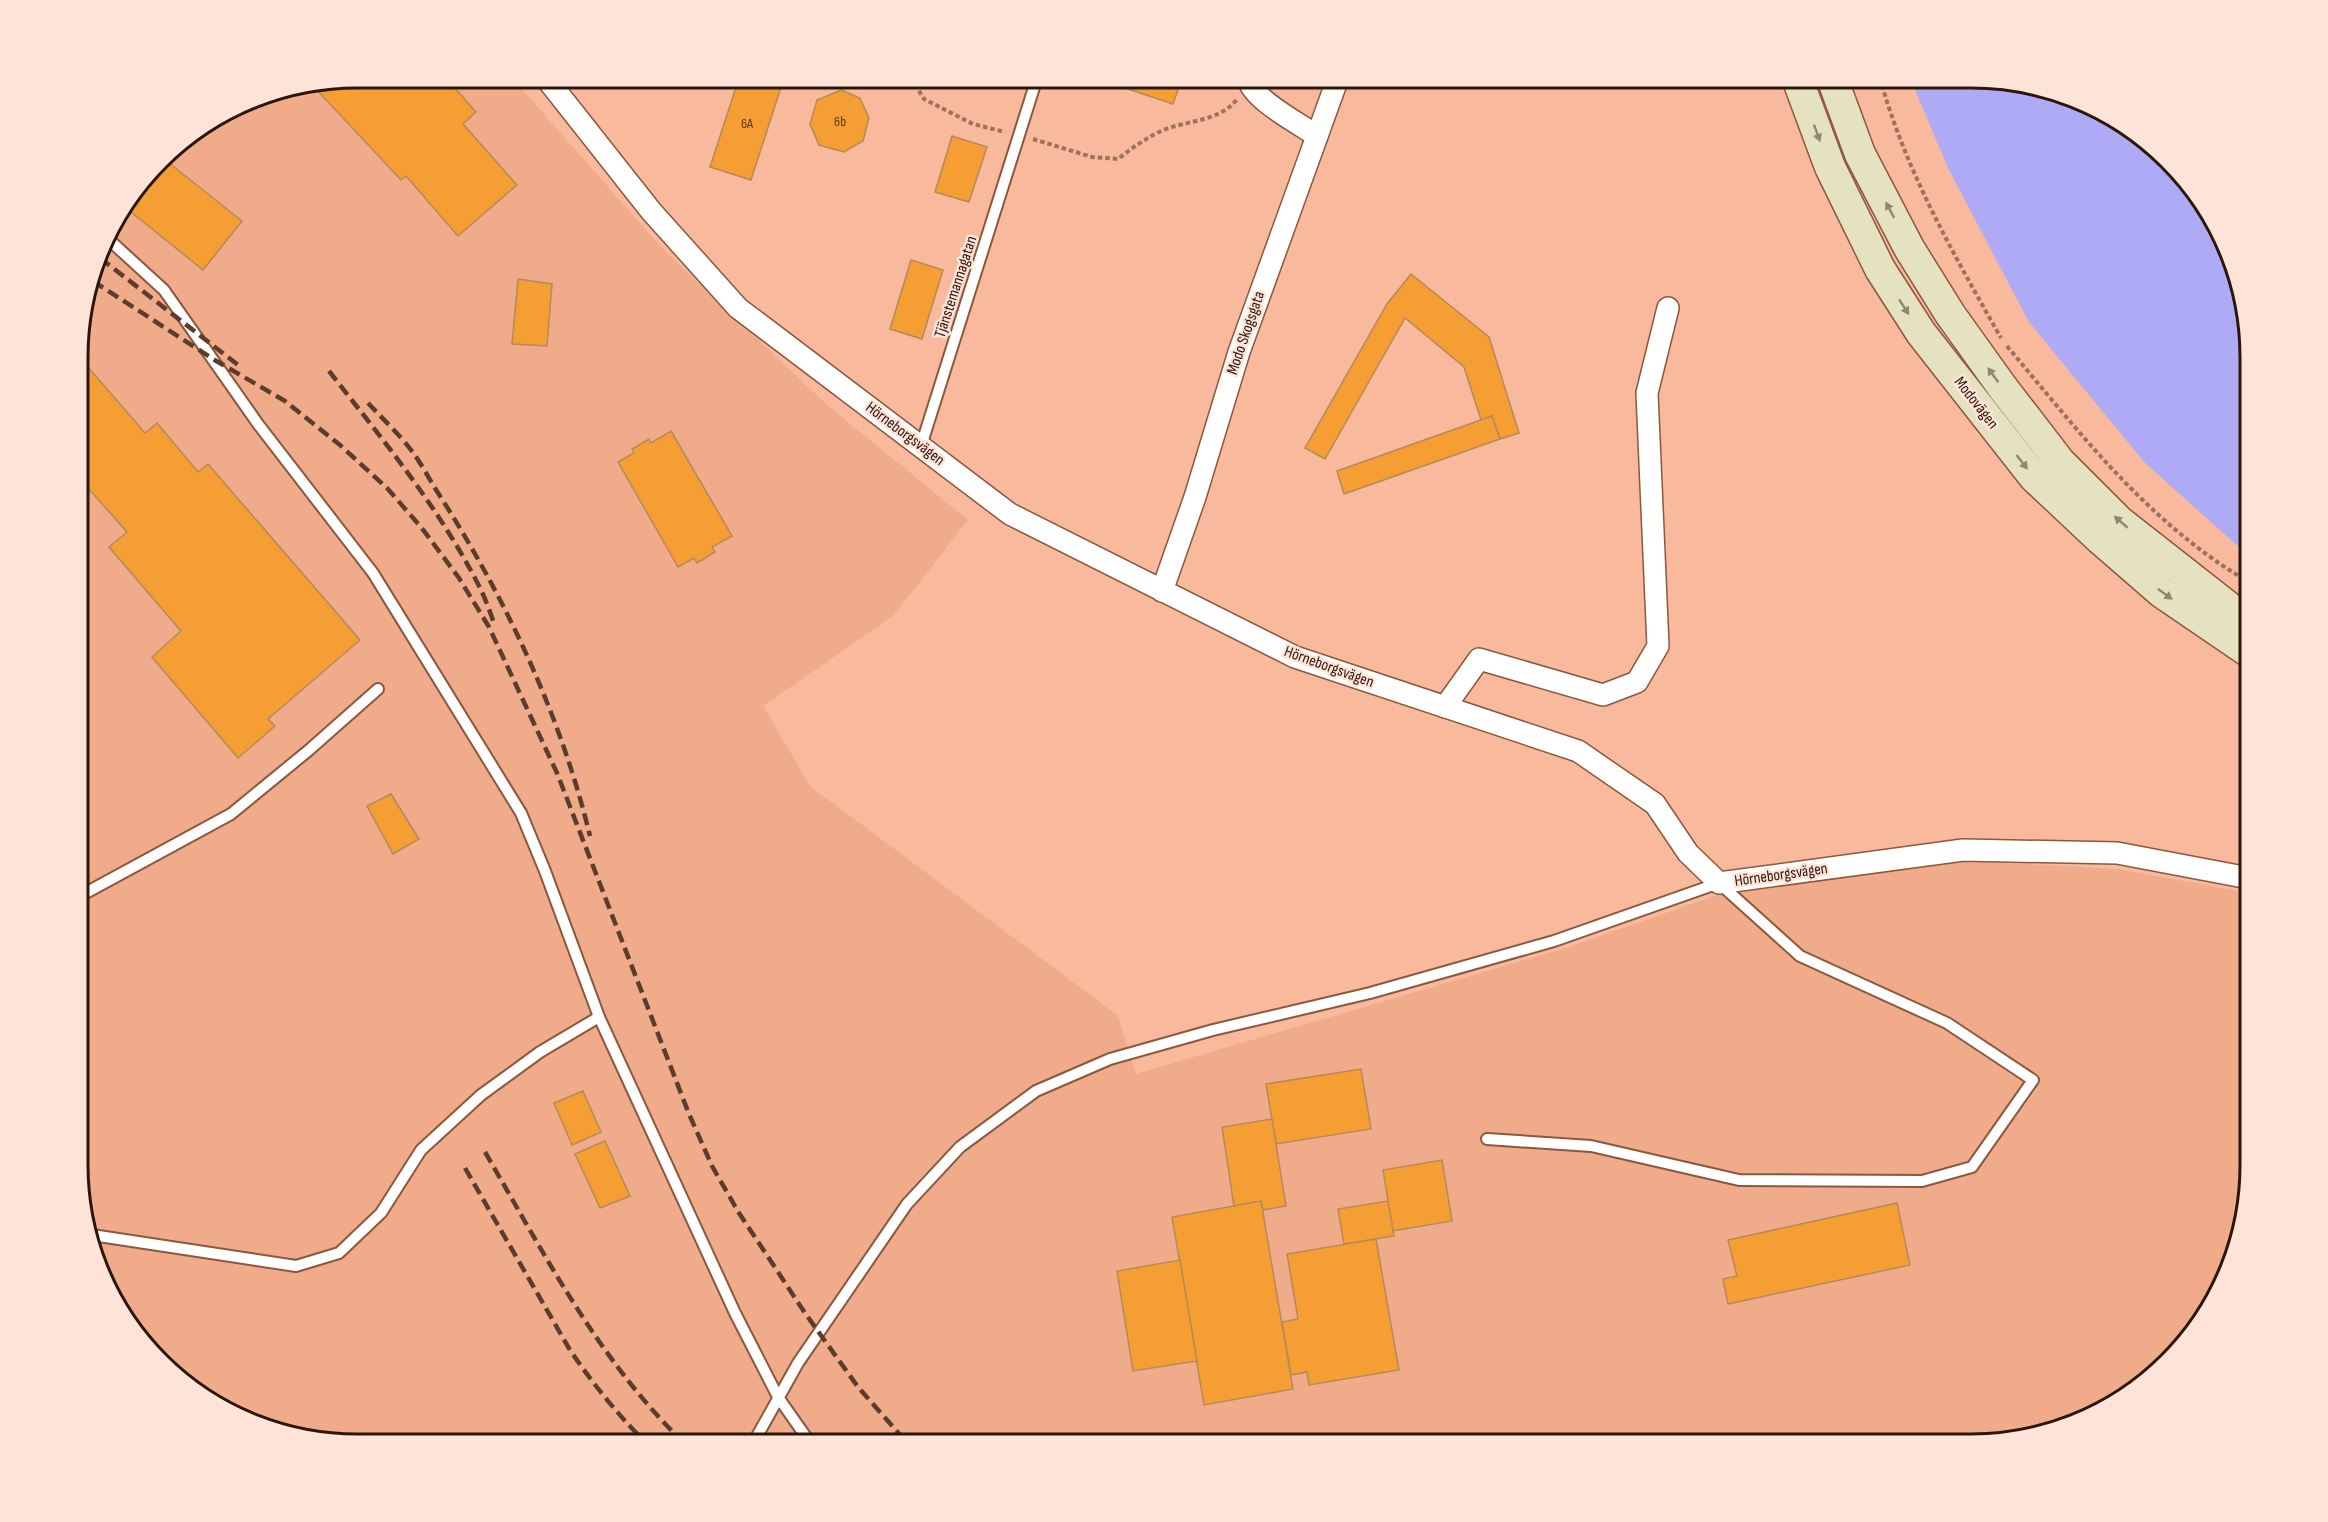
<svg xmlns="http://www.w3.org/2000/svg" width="2328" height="1522" viewBox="0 0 2328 1522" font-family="'Sofia Sans Condensed',sans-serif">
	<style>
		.built { fill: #f0ab8a }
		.green { fill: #afaaf5 }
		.building { fill: #f49e34; stroke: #b6895a; stroke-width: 1.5 }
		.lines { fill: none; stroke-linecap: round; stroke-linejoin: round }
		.lane-casing { stroke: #8d573c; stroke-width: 14 }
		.street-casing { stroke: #8d573c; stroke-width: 24 }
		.secondary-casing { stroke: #8d573c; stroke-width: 33 }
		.path { stroke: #9e715c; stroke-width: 4; stroke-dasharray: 4.5 3; stroke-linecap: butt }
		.lane { stroke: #fff; stroke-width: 10 }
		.street { stroke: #fff; stroke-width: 21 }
		.secondary { stroke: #e4e2c1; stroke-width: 30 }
		.rail { stroke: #5c3c2c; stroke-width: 4.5; stroke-dasharray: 12 6; stroke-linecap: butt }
		.oneway { fill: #91866f }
		.labels { text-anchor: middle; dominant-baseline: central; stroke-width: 5; stroke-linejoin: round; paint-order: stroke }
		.number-label { font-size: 14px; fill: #5e3814 }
		.street-label { font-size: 16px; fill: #2c160a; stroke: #fee4d8 }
		.rim { fill: none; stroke: #2c160a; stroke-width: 3 }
	</style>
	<rect width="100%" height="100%" fill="#f8b99c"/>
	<path class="built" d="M358 78H512L661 247 827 405 968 520 893 616 763 706 810 786 1118 1016 1136 1074 1569 947 1734 889 1962 861 2117 869 2249 893V1182L2235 1254 2203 1320 2110 1407 1988 1443 357 1444 268 1429 202 1397 116 1305 80 1201V321L107 234 173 148 251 99Z"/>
	<path class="green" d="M1910 78H1971L2060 93 2126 125 2213 218 2240 307 2236 314H2242L2249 340V556L2145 463 2029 322 1949 170Z"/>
	<g class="building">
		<path d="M358 78H446L476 112 463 124 517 185 458 236 406 176 401 180 315 88 318 86Z"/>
		<path d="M739 78H784L751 180 710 167Z"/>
		<path d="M1095 78H1182L1173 104Z"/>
		<path d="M1189 78H1213L1211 85Z"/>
		<path d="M841 90 860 98 869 118 863 141 844 152 819 145 810 124 817 100Z"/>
		<path d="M952 136 987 147 969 202 935 192Z"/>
		<path d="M164 159 242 221 203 270 126 208Z"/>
		<path d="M911 260 943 270 922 339 890 329Z"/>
		<path d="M1411 274 1489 337 1519 433 1500 439 1492 416 1481 420 1464 367 1405 318 1325 459 1305 448 1387 304Z"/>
		<path d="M518 279 552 284 547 346 512 344Z"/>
		<path d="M80 358 145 433 157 423 198 472 208 464 360 640 268 719 275 726 238 758 152 657 181 631 109 547 127 532 80 479Z"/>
		<path d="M1492 416 1500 439 1344 494 1337 471Z"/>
		<path d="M671 431 732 536 712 547 715 552 697 563 694 558 678 567 618 462 634 453 632 449 649 439 651 443Z"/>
		<path d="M391 794 419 839 393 854 367 806Z"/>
		<path d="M1361 1069 1371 1129 1276 1144 1266 1084Z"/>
		<path d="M583 1091 601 1132 572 1145 554 1103Z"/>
		<path d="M1272 1119 1286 1206 1263 1210 1261 1201 1234 1206 1222 1127Z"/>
		<path d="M605 1141 630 1196 600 1208 575 1154Z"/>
		<path d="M1442 1160 1452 1221 1393 1231 1383 1170Z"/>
		<path d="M1261 1201 1293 1389 1204 1405 1172 1217Z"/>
		<path d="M1388 1201 1394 1236 1344 1244 1338 1209Z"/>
		<path d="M1897 1203 1910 1265 1728 1304 1723 1279 1737 1276 1728 1240Z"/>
		<path d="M1376 1239 1399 1370 1309 1385 1307 1372 1291 1375 1282 1322 1298 1319 1287 1254Z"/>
		<path d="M1180 1260 1197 1361 1133 1371 1117 1271Z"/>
	</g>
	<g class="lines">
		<defs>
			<g id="lane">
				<path d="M106 237 164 290 258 424 373 573 521 813 545 871 599 1017 735 1313 778 1397 811 1444"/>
				<path d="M921 446 1037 78"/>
				<path d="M80 896 231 814 309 750 378 689"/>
				<path d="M92 1235 296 1266 339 1253 381 1213 421 1150 481 1095 540 1052 599 1017"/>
				<path d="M751 1444 756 1438 798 1363 907 1204 960 1147 1036 1091 1110 1059 1213 1030 1370 993 1554 941 1719 883 1800 956 1947 1023 2033 1080 1972 1167 1922 1181 1739 1180 1591 1146 1487 1139"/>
			</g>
			<g id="street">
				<path d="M546 78 651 211 738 308 1010 514 1295 657 1578 751 1655 804 1688 853 1719 883 1963 850 2117 853 2249 878"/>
				<path d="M1248 78C1251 99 1300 124 1317 136"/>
				<path d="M1162 591 1195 497 1239 352 1338 78"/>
				<path d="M1445 707 1479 659 1603 695 1637 682 1658 646 1647 393 1668 308"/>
			</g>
			<g id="secondary">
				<path d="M1797 78 1830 167 1880 269 1921 333 2034 477 2100 539 2161 592 2249 652"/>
				<path d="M1832 78 1860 154 1909 248 1950 314 2003 388 2060 462 2119 521 2249 623"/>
			</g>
		</defs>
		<use href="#lane" class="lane-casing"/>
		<use href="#street" class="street-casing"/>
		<use href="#secondary" class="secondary-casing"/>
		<g class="path">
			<path d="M911 78 924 99 973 124 1005 132"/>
			<path d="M1880 78C1905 170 1954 255 2001 338"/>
			<path d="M1033 139 1092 157 1118 159C1132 148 1146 138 1161 131 1186 120 1220 122 1237 99"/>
			<path d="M2007 346C2079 432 2150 525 2249 582"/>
		</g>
		<use href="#lane" class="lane"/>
		<use href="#street" class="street"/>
		<use href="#secondary" class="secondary"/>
		<g class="rail">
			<path d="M100 258 242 368"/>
			<path d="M93 281 213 359 285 401 340 445 387 488 421 527 459 578 489 627 557 773 689 1114 712 1166 739 1213 805 1313 858 1387 908 1444"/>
			<path d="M329 371C382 439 438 506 478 584 485 597 490 612 495 626"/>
			<path d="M368 403C382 418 398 433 411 450 422 464 430 481 440 496 506 599 561 716 590 836"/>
			<path d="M485 1152C545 1255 599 1361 685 1444"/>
			<path d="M465 1168 570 1350C593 1384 618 1415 647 1444"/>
		</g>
	</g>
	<defs><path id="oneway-solid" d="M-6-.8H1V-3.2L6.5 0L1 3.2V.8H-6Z" transform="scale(1.5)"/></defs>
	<g class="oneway">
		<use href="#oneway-solid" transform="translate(1817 133) rotate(70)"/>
		<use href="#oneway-solid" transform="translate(1890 210) rotate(-118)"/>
		<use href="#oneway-solid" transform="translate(1904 307) rotate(57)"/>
		<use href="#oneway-solid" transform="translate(1993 375) rotate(-126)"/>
		<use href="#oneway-solid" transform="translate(2022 462) rotate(52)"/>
		<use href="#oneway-solid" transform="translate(2121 522) rotate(-139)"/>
		<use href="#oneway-solid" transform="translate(2165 594) rotate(36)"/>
	</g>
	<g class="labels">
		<g class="number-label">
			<text x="840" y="121">6b</text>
			<text x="747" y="123">6A</text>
		</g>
		<g class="street-label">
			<text transform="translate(956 287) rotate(-72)">Tjänstemannagatan</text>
			<text transform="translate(1246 333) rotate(-71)">Modo Skogsgata</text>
			<text transform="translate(1976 403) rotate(52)">Modovägen</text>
			<text transform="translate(905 434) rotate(37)">Hörneborgsvägen</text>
			<text transform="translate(1329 667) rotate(20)">Hörneborgsvägen</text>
			<text transform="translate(1781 875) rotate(-8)">Hörneborgsvägen</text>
		</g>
	</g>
	<path d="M0 0H2328V1522H0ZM357 88H1971A269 269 0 0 1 2240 357V1165A269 269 0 0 1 1971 1434H357A269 269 0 0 1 88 1165V357A269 269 0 0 1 357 88Z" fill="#fee4d8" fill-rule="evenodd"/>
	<path class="rim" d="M357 88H1971A269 269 0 0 1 2240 357V1165A269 269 0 0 1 1971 1434H357A269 269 0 0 1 88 1165V357A269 269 0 0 1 357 88Z"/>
</svg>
